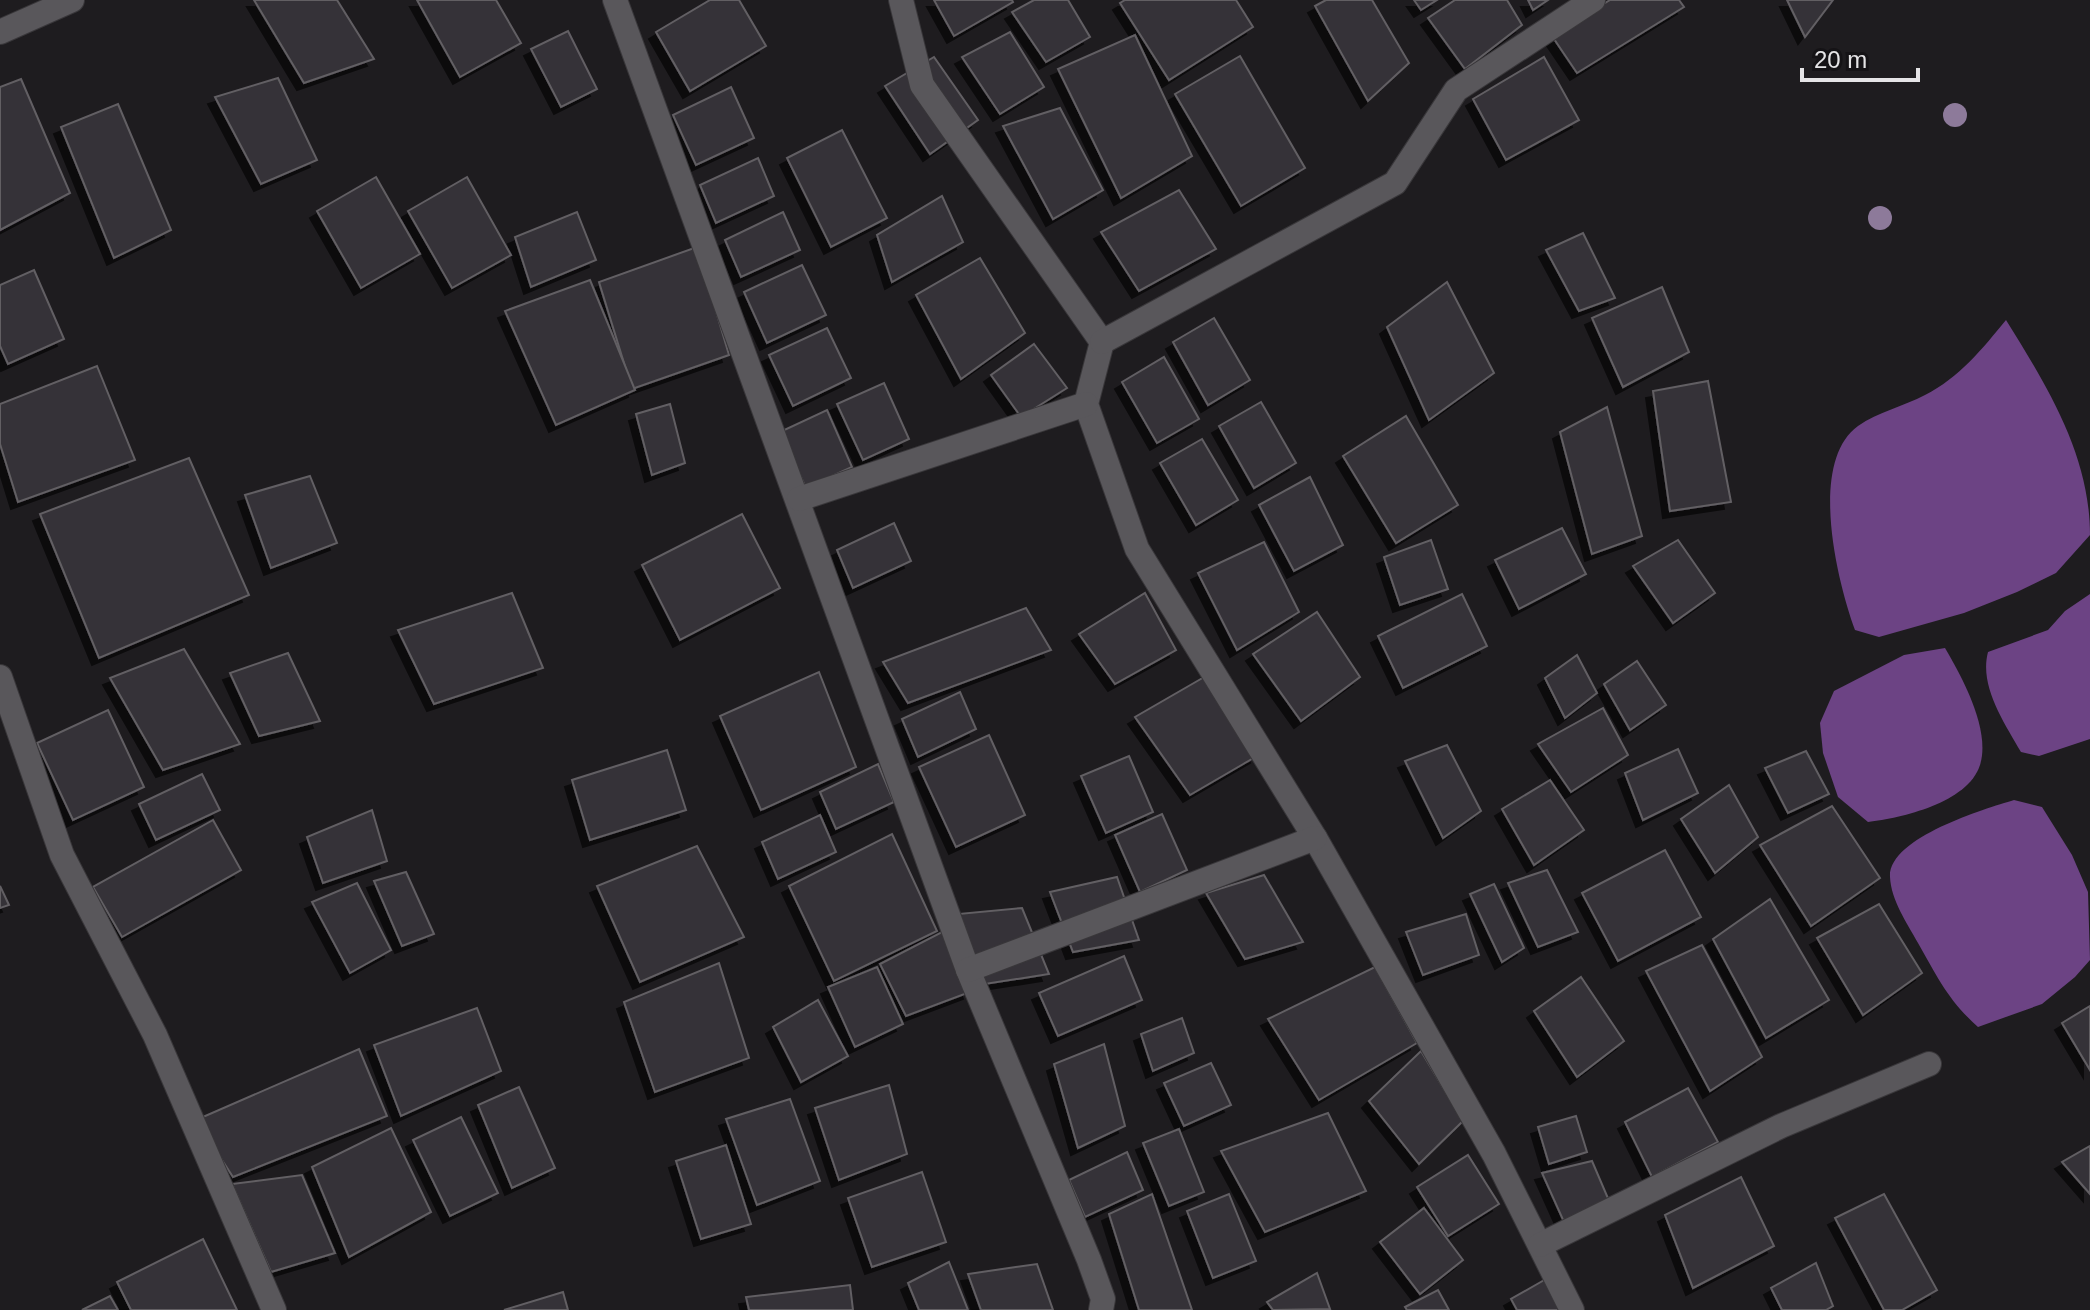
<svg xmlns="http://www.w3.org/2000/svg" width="2090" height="1310" viewBox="0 0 2090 1310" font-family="Helvetica,sans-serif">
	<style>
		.water { fill: #6c4384 }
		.building { fill: #353337; stroke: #625f64; stroke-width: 2; filter: url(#shadow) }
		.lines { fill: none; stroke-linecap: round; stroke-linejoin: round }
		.street-casing { stroke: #39373a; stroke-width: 26 }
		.street { stroke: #59575b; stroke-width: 24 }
		.tree { fill: #8d7a9a }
	</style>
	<defs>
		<filter id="shadow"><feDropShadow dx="-7" dy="7" stdDeviation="0" flood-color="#0009"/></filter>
	</defs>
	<rect width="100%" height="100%" fill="#1e1c1f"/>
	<g class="water">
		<path d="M2006 320C2047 386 2090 455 2090 535L2056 573 2017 592 1964 613 1879 637 1855 630C1837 581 1808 462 1858 426 1878 412 1904 406 1925 395 1959 378 1983 348 2006 320Z"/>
		<path d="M2090 594V739L2039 756 2021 752C2004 722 1979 686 1988 652L2048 630 2065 611Z"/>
		<path d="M1945 648C1962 677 1991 730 1980 765 1968 803 1901 818 1868 822L1838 797 1823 753 1820 723 1834 691 1904 655Z"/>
		<path d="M2014 800 2042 807 2072 855 2088 892 2090 960 2075 977 2042 1004 1978 1027C1948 1000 1938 978 1918 943 1907 923 1891 900 1890 877 1888 838 1984 809 2014 800Z"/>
	</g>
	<g class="building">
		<path d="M254 0H337L374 59 304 83Z"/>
		<path d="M417 0H496L521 43 460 77Z"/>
		<path d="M710 0H739L766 46 690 91 656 32Z"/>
		<path d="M934 0H1012L1013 2 954 36Z"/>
		<path d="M1034 0H1068L1090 37 1046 62 1012 12Z"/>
		<path d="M1125 0H1236L1253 27 1169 80 1120 3Z"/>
		<path d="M1326 0H1372L1409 63 1368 101 1315 6Z"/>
		<path d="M1414 0H1437L1421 10Z"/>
		<path d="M1455 0H1507L1522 25 1465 69 1428 18Z"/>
		<path d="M1528 0H1548L1533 10Z"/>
		<path d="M1610 0H1679L1684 7 1577 73 1552 36Z"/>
		<path d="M1787 0H1833L1805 37Z"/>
		<path d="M568 31 597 89 561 107 531 49Z"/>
		<path d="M1010 32 1044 87 1000 114 962 57Z"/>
		<path d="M1135 35 1192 156 1121 198 1058 69Z"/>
		<path d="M1240 56 1305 168 1241 206 1175 94Z"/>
		<path d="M934 57 978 120 930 154 885 86Z"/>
		<path d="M1544 57 1579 120 1506 160 1473 99Z"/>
		<path d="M278 78 317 160 261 184 215 97Z"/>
		<path d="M21 79 70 193 0 230V87Z"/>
		<path d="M731 87 754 138 696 165 673 115Z"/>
		<path d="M118 104 171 230 114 258 61 127Z"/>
		<path d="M1060 108 1103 190 1053 219 1003 126Z"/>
		<path d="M842 130 887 218 831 247 787 158Z"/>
		<path d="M758 158 774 196 716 223 700 185Z"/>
		<path d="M376 177 420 254 361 288 317 211Z"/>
		<path d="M467 177 511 255 452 288 408 211Z"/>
		<path d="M1179 190 1216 249 1139 291 1101 232Z"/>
		<path d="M942 196 963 242 892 282 877 235Z"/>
		<path d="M577 212 596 260 531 287 515 237Z"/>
		<path d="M783 212 800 250 741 277 725 240Z"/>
		<path d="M1583 233 1615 298 1579 311 1546 250Z"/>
		<path d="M697 247 729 355 632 389 599 282Z"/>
		<path d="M980 258 1025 333 961 379 916 295Z"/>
		<path d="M802 265 826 315 767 343 744 292Z"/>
		<path d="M34 270 64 339 8 364 0 346V285Z"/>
		<path d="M590 280 635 390 556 425 505 311Z"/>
		<path d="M1447 282 1494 373 1429 420 1387 327Z"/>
		<path d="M1662 287 1689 352 1623 387 1592 318Z"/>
		<path d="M1214 318 1250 380 1208 405 1173 342Z"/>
		<path d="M827 328 851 378 793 406 769 355Z"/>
		<path d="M1034 344 1067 388 1021 417 991 375Z"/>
		<path d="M1164 357 1199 419 1157 443 1122 382Z"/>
		<path d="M97 366 135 460 18 502 0 444V404Z"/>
		<path d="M1708 381 1731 502 1670 511 1653 391Z"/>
		<path d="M884 383 909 439 863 460 837 404Z"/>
		<path d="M1261 402 1296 463 1254 488 1219 426Z"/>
		<path d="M670 404 685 463 652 475 636 414Z"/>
		<path d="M1607 407 1642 536 1592 554 1560 432Z"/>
		<path d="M827 410 852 467 806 488 780 432Z"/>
		<path d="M1406 416 1458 505 1396 543 1343 456Z"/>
		<path d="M1202 439 1238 500 1196 525 1160 463Z"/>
		<path d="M189 458 249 595 99 658 40 514Z"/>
		<path d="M310 476 337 543 271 568 245 495Z"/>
		<path d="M1310 477 1343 545 1294 571 1259 505Z"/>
		<path d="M742 514 780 588 680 640 642 565Z"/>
		<path d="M894 523 911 561 853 588 837 550Z"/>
		<path d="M1562 528 1586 574 1519 609 1495 560Z"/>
		<path d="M1431 540 1448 589 1400 605 1384 557Z"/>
		<path d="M1678 540 1715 593 1673 623 1633 566Z"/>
		<path d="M1264 542 1299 612 1237 650 1198 573Z"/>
		<path d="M512 593 543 668 434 704 398 630Z"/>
		<path d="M1145 593 1176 650 1115 684 1079 634Z"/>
		<path d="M1462 594 1487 646 1403 688 1378 636Z"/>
		<path d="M1026 608 1051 650 908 703 883 662Z"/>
		<path d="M1317 612 1360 677 1301 721 1253 654Z"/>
		<path d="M184 649 240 744 163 770 110 678Z"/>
		<path d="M288 653 320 721 259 736 230 673Z"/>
		<path d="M1577 655 1597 693 1565 718 1545 678Z"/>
		<path d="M1637 661 1666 705 1630 730 1604 684Z"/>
		<path d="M819 672 856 767 761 810 720 716Z"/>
		<path d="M1206 676 1257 756 1190 795 1135 717Z"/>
		<path d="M960 692 976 729 918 757 902 719Z"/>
		<path d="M1603 708 1628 755 1571 792 1538 744Z"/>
		<path d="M108 710 144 787 73 820 37 743Z"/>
		<path d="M989 735 1025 815 956 847 919 767Z"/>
		<path d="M1447 745 1481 811 1443 838 1405 761Z"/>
		<path d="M1678 749 1698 793 1643 820 1625 773Z"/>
		<path d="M667 750 686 810 590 840 572 780Z"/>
		<path d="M1806 751 1829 794 1788 813 1765 768Z"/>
		<path d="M1129 756 1153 812 1106 833 1081 776Z"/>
		<path d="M878 764 894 802 836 829 820 792Z"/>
		<path d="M202 774 220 810 156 840 139 804Z"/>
		<path d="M1550 780 1584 830 1534 865 1502 809Z"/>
		<path d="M1729 785 1758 837 1715 873 1681 819Z"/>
		<path d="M1832 806 1880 878 1811 926 1760 845Z"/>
		<path d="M372 810 387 861 323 883 307 837Z"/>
		<path d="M1162 814 1187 870 1140 892 1115 835Z"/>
		<path d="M820 815 836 852 778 879 762 842Z"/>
		<path d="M213 820 241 870 122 937 93 887Z"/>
		<path d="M892 834 937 931 834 981 789 886Z"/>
		<path d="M697 846 744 937 640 982 597 886Z"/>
		<path d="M1665 850 1701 917 1618 961 1582 893Z"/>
		<path d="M1547 870 1578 932 1538 947 1508 883Z"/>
		<path d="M406 872 434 934 402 946 374 881Z"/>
		<path d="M1264 875 1303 942 1245 959 1206 893Z"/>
		<path d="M1117 877 1139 940 1073 952 1050 892Z"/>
		<path d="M357 883 391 950 350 973 312 902Z"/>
		<path d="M1494 884 1524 948 1502 962 1470 894Z"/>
		<path d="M0 886 9 905 0 908Z"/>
		<path d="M1770 899 1829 1000 1766 1038 1713 939Z"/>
		<path d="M1879 904 1922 973 1863 1015 1817 938Z"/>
		<path d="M1022 908 1049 974 985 984 958 914Z"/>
		<path d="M1466 914 1479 955 1423 975 1406 932Z"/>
		<path d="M942 932 970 992 906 1016 880 964Z"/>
		<path d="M1702 945 1762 1057 1710 1091 1646 971Z"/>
		<path d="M1124 956 1142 1000 1058 1036 1039 993Z"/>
		<path d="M719 963 749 1058 655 1092 624 1002Z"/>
		<path d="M877 967 903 1024 855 1047 828 987Z"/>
		<path d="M1375 967 1417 1043 1319 1100 1268 1019Z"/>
		<path d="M1581 977 1624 1041 1577 1077 1534 1011Z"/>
		<path d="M818 1000 848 1056 801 1082 773 1027Z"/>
		<path d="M2090 1006V1070L2062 1023Z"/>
		<path d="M477 1008 501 1071 401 1116 374 1045Z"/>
		<path d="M1182 1018 1194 1053 1153 1071 1141 1034Z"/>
		<path d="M1104 1044 1125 1126 1078 1148 1054 1064Z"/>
		<path d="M359 1049 387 1116 233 1177 196 1120Z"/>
		<path d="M1421 1051 1463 1121 1419 1164 1369 1101Z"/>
		<path d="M1211 1063 1231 1105 1184 1126 1164 1083Z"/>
		<path d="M889 1085 907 1154 839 1180 815 1108Z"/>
		<path d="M519 1087 555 1168 512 1188 478 1105Z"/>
		<path d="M1688 1088 1718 1142 1652 1177 1625 1122Z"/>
		<path d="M790 1099 820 1181 757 1205 726 1119Z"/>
		<path d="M1328 1113 1366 1191 1265 1232 1221 1151Z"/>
		<path d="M1576 1116 1587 1152 1549 1164 1538 1127Z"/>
		<path d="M461 1117 498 1193 450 1216 413 1140Z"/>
		<path d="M391 1128 431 1212 349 1257 312 1167Z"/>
		<path d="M1179 1129 1204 1192 1169 1206 1143 1143Z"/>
		<path d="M726 1145 751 1224 701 1239 676 1161Z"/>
		<path d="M2090 1146V1194L2062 1162Z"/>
		<path d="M1127 1152 1143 1190 1085 1217 1069 1180Z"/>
		<path d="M1468 1155 1499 1204 1448 1236 1417 1187Z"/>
		<path d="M1592 1161 1610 1203 1564 1222 1542 1173Z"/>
		<path d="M922 1172 946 1242 872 1267 848 1198Z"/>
		<path d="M302 1175 335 1253 271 1272 232 1184Z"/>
		<path d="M1741 1177 1774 1246 1693 1288 1665 1215Z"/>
		<path d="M1152 1194 1192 1310H1139L1109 1214Z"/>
		<path d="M1229 1194 1256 1261 1213 1278 1187 1211Z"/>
		<path d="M1884 1194 1937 1290 1902 1310H1884L1835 1218Z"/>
		<path d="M1424 1208 1463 1260 1420 1294 1380 1242Z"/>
		<path d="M203 1239 237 1310H131L117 1282Z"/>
		<path d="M949 1262 968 1310H919L908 1283Z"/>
		<path d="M1816 1263 1833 1306 1826 1310H1782L1771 1288Z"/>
		<path d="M1037 1264 1053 1310H981L968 1274Z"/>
		<path d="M1317 1273 1330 1309 1273 1310 1267 1302Z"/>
		<path d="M1546 1279 1563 1310H1517L1511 1299Z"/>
		<path d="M850 1285 853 1310H749L746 1297Z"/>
		<path d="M1438 1290 1449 1310H1407L1405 1307Z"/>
		<path d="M563 1292 568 1310H504Z"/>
		<path d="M110 1296 118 1310H82Z"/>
	</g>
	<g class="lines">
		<defs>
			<g id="street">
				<path d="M615 0 968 970 1089 1260 1103 1299 1101 1310"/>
				<path d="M901 0 922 85 1102 342 1086 404 1137 549 1315 838 1494 1154 1572 1310"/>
				<path d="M0 32 72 0"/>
				<path d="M1102 342 1395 183 1456 90 1593 0"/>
				<path d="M799 499 1086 404"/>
				<path d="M0 677 62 855 155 1035 274 1310"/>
				<path d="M968 970 1315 838"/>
				<path d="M1540 1245 1781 1126 1929 1064"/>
			</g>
		</defs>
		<use href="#street" class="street-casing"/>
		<use href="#street" class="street"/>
	</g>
	<g class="tree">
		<circle cx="1955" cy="115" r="12"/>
		<circle cx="1880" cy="218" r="12"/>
	</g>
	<path d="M1802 68v12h116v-12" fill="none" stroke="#e5e4e6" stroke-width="4"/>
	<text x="1814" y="68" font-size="24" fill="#e5e4e6" stroke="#151316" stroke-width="6" paint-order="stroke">20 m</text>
</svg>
